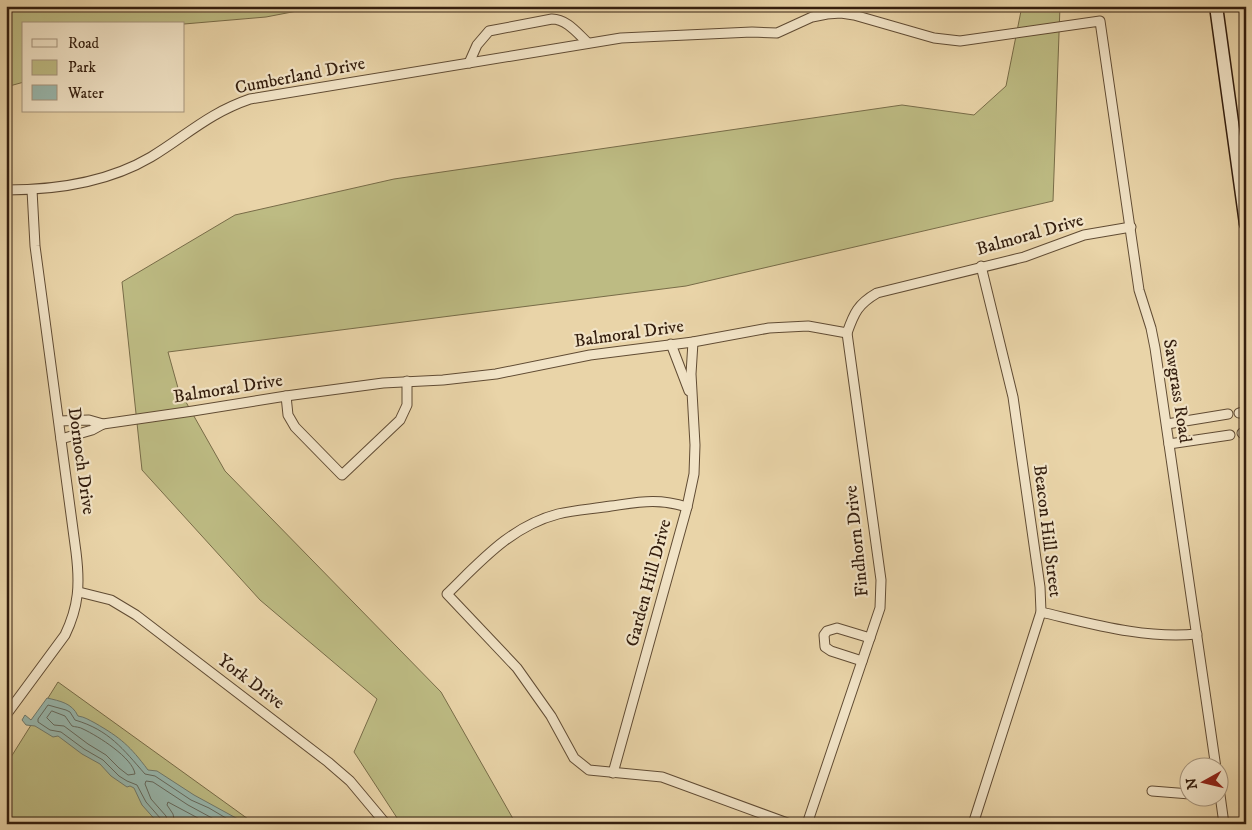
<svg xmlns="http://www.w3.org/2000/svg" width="1252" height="830" viewBox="0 0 1252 830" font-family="'IM FELL DW Pica',serif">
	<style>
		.green { fill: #bdbb83; stroke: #786c48 }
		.water { fill: #98b7ad; stroke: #707a6d }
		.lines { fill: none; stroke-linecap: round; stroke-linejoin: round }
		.shore { stroke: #666a5e; stroke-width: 1 }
		.street-casing { stroke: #614c34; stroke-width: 11 }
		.secondary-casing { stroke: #341e0e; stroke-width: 15 }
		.street { stroke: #f1e3c6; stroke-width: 9 }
		.secondary { stroke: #f1e3c6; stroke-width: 12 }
		.labels { text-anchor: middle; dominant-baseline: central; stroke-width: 4.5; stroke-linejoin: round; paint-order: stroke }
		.street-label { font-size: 18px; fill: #341e0e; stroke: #f1e3c6 }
	</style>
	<rect width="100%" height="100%" fill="#e9d4a8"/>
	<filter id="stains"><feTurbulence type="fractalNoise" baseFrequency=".004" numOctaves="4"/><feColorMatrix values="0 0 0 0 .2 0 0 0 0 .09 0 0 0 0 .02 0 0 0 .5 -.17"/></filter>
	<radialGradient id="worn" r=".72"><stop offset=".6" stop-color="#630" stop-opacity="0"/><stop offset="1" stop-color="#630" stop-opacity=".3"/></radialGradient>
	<g class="green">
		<path d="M6 6H323L266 17 184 24H24V82L6 87Z"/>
		<path d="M1022 6H1060L1053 201 686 286 168 352 178 388 225 471 441 692 516 824H401L354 752 377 699 260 600 142 470 122 282 235 215 394 179 902 105 974 115 1006 86Z"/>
		<path d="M58 682 255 824H6V765Z"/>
	</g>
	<path class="water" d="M47 698C60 701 72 703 78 716 85 717 89 720 95 723 121 738 130 746 148 770L157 771 194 795 247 824H159L142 805 134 788 130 786 127 787 111 776 100 764 82 754 58 736 53 737 35 726 26 725 22 720 25 715 31 720Z"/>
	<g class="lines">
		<g class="shore">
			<path d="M52 711 65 716 72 726C75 727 80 727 83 729 98 736 133 758 135 774L128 775 119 768 106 755 88 744 64 726 54 725 47 718Z"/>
			<path d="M161 824V819L146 802 137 785 127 781 119 776 103 760 84 749 61 732 50 730 38 722V719L48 705 66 710 70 712 75 720C109 730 123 749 145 774L155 776 191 800 209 808 236 824"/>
			<path d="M168 824 166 816 151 799 145 784 146 781 153 782 188 805 223 824"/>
			<path d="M175 824 173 814 167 805 168 802 209 824"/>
		</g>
		<defs>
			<g id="street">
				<path d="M469 63 477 45 489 31 552 19C567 19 578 34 588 43"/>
				<path d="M6 190C56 190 107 183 151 157 187 135 209 113 250 99L621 38 752 32 777 33 812 17 827 14 841 13 854 15 934 38 960 41 1100 21 1139 290 1151 328 1155 348 1216 768"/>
				<path d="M671 344 689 391"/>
				<path d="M286 396 288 415 295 427 342 475 400 420 407 405V381"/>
				<path d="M1239 413 1246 411"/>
				<path d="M59 421 89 420 103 424 193 411 286 396 383 383 443 380 496 374 590 355 693 342 769 328 808 326 847 333C854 313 858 304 877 293L1024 257 1084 235 1131 227"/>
				<path d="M1167 424 1228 414"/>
				<path d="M1242 433H1246"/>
				<path d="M61 439 92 430 103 424"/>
				<path d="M1169 444 1230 435"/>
				<path d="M687 507C658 498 640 502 611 506 593 509 575 510 558 514 511 526 480 562 447 594L517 668 551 716 574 758 589 770 662 777 790 824"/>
				<path d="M79 592 111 600 136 615 328 762 350 781 386 824"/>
				<path d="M1041 612C1093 624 1144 639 1197 634"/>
				<path d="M862 661 831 651 825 647 824 635 827 631 837 628 870 638"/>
				<path d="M6 715 65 635C79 606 80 584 76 552L35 246 32 190"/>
				<path d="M613 773 687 507 694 474 695 445 691 374 693 342"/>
				<path d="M1152 791 1190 794"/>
				<path d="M1220 795 1224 824"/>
				<path d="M807 824 880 608 881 580 847 333"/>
				<path d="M973 824 1041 612 1040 587 1013 397 981 266"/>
			</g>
			<path id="secondary" d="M1216 6 1246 224"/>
		</defs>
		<use href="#street" class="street-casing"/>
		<use href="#secondary" class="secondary-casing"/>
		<use href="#street" class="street"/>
		<use href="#secondary" class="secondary"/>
	</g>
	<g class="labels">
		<g class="street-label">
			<text transform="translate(300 76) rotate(-11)">Cumberland Drive</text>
			<text transform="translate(1030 235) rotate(-16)">Balmoral Drive</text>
			<text transform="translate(629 334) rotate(-8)">Balmoral Drive</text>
			<text transform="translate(228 389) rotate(-9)">Balmoral Drive</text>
			<text transform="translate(1177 391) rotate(81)">Sawgrass Road</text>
			<text transform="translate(81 461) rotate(82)">Dornoch Drive</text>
			<text transform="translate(1047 531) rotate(83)">Beacon Hill Street</text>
			<text transform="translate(857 541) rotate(-96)">Findhorn Drive</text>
			<text transform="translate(649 583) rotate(-75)">Garden Hill Drive</text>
			<text transform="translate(251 682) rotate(37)">York Drive</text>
		</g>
	</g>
	<rect width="1252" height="830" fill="none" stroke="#e9d4a8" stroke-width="25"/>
	<rect x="8" y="8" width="1237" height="815" fill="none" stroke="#341e0e" stroke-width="2.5"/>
	<rect x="12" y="12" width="1227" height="805" fill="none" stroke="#341e0e"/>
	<rect x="22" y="22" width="162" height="90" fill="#f1e3c6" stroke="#a5947c"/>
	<rect x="32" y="39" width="25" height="8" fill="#f1e3c6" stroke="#a5947c"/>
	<text x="68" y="48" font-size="15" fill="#341e0e">Road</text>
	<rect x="32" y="60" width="25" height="15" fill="#bdbb83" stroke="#a5947c"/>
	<text x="68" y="72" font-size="15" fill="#341e0e">Park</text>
	<rect x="32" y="85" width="25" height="15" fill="#98b7ad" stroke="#a5947c"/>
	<text x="68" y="98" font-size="15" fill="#341e0e">Water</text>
	<g transform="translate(1204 782) rotate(262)"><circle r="24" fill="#f1e3c6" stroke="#a5947c"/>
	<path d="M0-4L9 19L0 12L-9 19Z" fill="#8f2418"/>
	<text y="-8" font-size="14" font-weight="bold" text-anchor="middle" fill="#341e0e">N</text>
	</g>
	<rect width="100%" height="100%" filter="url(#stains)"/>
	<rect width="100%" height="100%" fill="url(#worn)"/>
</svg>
